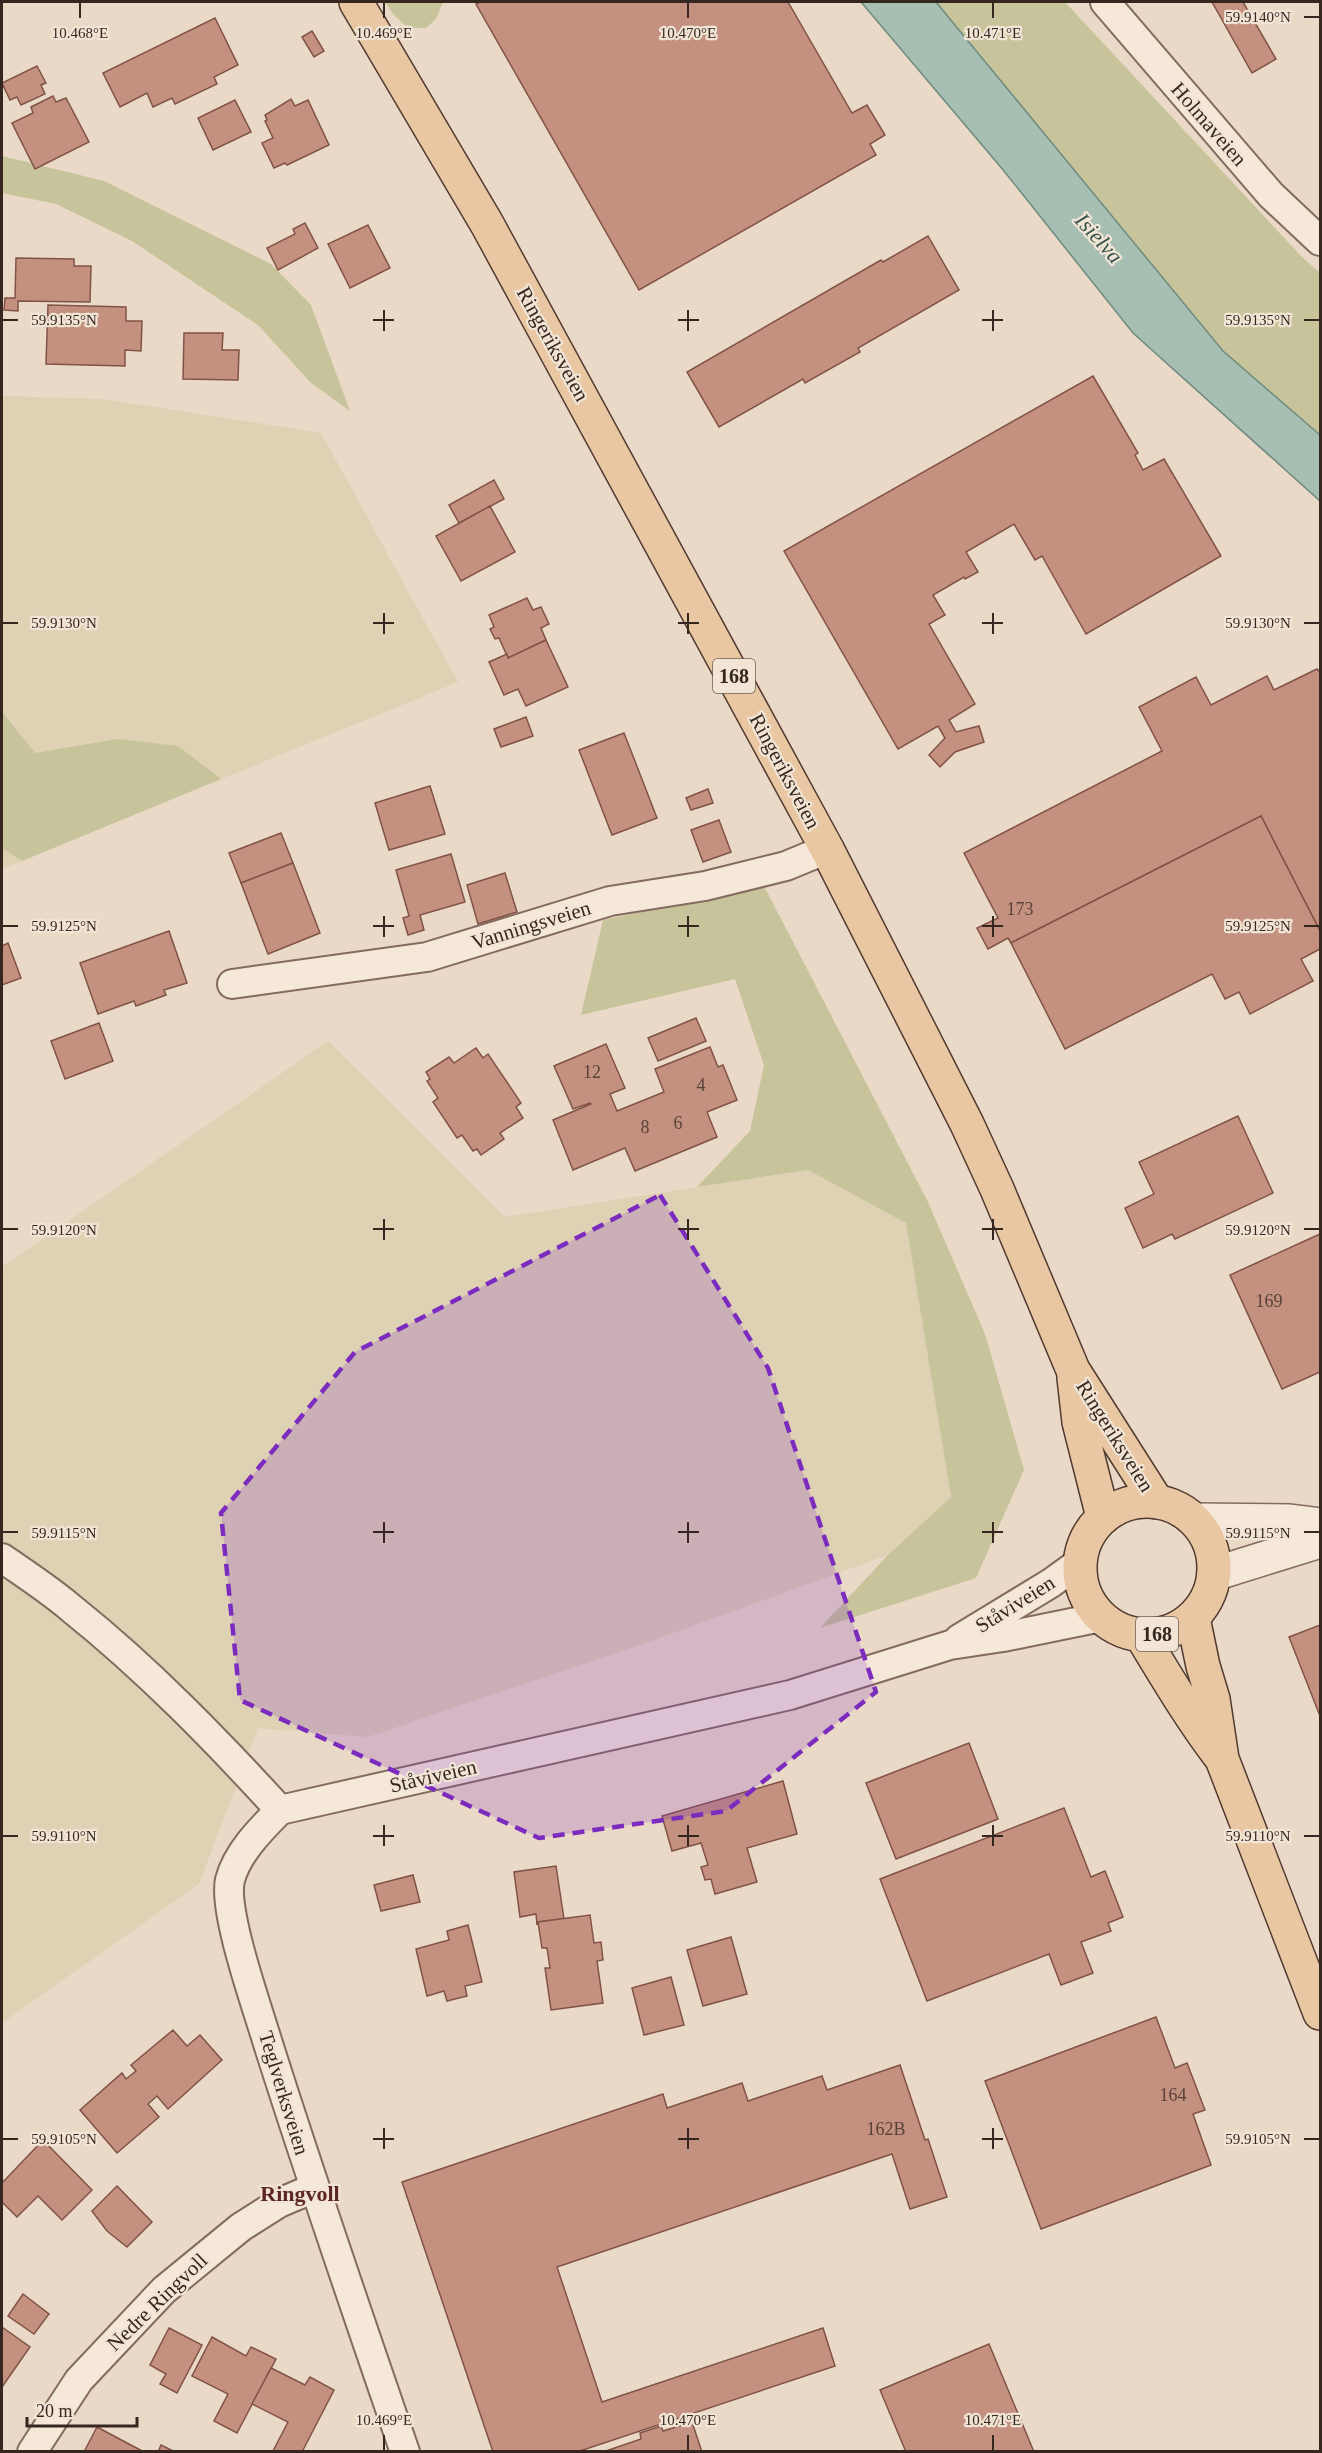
<svg xmlns="http://www.w3.org/2000/svg" width="1322" height="2453" viewBox="0 0 1322 2453" font-family="'Times New Roman',serif">
	<style>
		.farmland { fill: #ded1b4 }
		.green { fill: #c7c49b }
		.water { fill: #a7beb3; stroke: #6f8b7f; stroke-width: 1.5 }
		.building { fill: #c49180; stroke: #805346; stroke-width: 1.5 }
		.lines { fill: none; stroke-linecap: round; stroke-linejoin: round }
		.minor-casing { stroke: #836b5e; stroke-width: 32 }
		.tertiary-casing { stroke: #836b5e; stroke-width: 36 }
		.primary-casing { stroke: #513b31; stroke-width: 36 }
		.minor { stroke: #f5e8d9; stroke-width: 28 }
		.tertiary { stroke: #f5e8d9; stroke-width: 33 }
		.primary { stroke: #e9c7a2; stroke-width: 33 }
		.marked { fill: #7b2cbf; fill-opacity: 0.2; stroke: #7b2cbf; stroke-width: 4.5; stroke-dasharray: 12 8; stroke-linejoin: round }
		.ticks { fill: none; stroke: #352720; stroke-width: 2 }
		.labels { text-anchor: middle; dominant-baseline: central; stroke-width: 4.5; stroke-linejoin: round; paint-order: stroke }
		.number-label { font-size: 18px; fill: #594238 }
		.shield { fill: #f2e5d5; stroke: #6e6056; stroke-width: 1.5 }
		.shield-label { font-size: 20px; font-weight: bold; fill: #352720 }
		.street-label { font-size: 21px; fill: #352720; stroke: #f2e5d5 }
		.water-label { font-size: 22px; font-style: italic; fill: #31534b; stroke: #f2e5d5 }
		.neighbourhood-label { font-size: 22px; font-weight: bold; fill: #5d2624; stroke: #f2e5d5 }
		.ticks-label { font-size: 15px; text-anchor: middle; fill: #352720; stroke: #f2e5d5; stroke-width: 4.5; stroke-linejoin: round; paint-order: stroke }
	</style>
	<rect width="100%" height="100%" fill="#ead9c6"/>
	<g class="farmland">
		<path d="M2 396 103 399 321 433 458 682 2 869Z"/>
		<path d="M328 1041 505 1217 808 1170 906 1223 951 1497 888 1555 654 1640 368 1737 258 1728 199 1884 2 2023V1267Z"/>
	</g>
	<g class="green">
		<path d="M385 2H443L436 19 426 28H408L393 14Z"/>
		<path d="M936 2H1065L1301 256 1320 273V435L1223 351Z"/>
		<path d="M2 156 104 181 271 264 311 305 350 411 311 383 258 325 132 241 56 204 2 193Z"/>
		<path d="M2 712 35 753 118 739 178 746 221 779 22 861 2 848Z"/>
		<path d="M764 886 928 1202 985 1334 1024 1470 976 1578 820 1628 888 1555 951 1497 906 1223 808 1170 697 1187 750 1131 764 1065 735 979 581 1015 603 920Z"/>
	</g>
	<path class="water" d="M861 2H936L1223 351 1320 435V501L1133 333 1004 171Z"/>
	<g class="building">
		<path d="M480 2H788L852 113 867 105 885 135 870 144 876 155 639 290 476 4Z"/>
		<path d="M1212 2H1243L1276 59 1252 73Z"/>
		<path d="M215 18 238 65 214 77 217 84 175 104 172 98 153 107 147 93 120 107 103 73Z"/>
		<path d="M312 31 324 51 314 57 302 37Z"/>
		<path d="M37 66 46 83 41 85 45 94 21 105 17 97 10 100 2 83Z"/>
		<path d="M53 96 56 102 66 98 89 142 35 169 12 123 33 113 31 107Z"/>
		<path d="M291 99 295 106 308 100 329 145 287 165 285 163 274 168 262 143 273 138 265 121 267 120 265 115Z"/>
		<path d="M235 100 251 132 213 150 198 118Z"/>
		<path d="M305 223 318 248 278 270 267 248 295 234 293 229Z"/>
		<path d="M368 225 390 268 350 288 328 244Z"/>
		<path d="M928 236 959 290 858 348 860 352 805 383 803 379 719 427 687 372 881 260 883 262Z"/>
		<path d="M16 258 74 259V266H91L90 302 18 301V311L4 310 5 298H15Z"/>
		<path d="M48 305 126 307V321H142L141 351 125 350V366L46 364Z"/>
		<path d="M184 333H223L222 350H239L238 380 183 379Z"/>
		<path d="M1093 376 1138 453 1135 455 1143 470 1164 459 1221 556 1086 634 1042 556 1035 560 1014 524 966 552 978 572 965 579 964 577 933 595 945 615 929 624 975 704 949 720 956 732 979 726 984 742 955 752 940 767 929 755 945 738 938 726 898 749 784 551Z"/>
		<path d="M494 480 504 499 459 523 449 505Z"/>
		<path d="M490 506 515 552 461 581 436 536Z"/>
		<path d="M527 598 533 610 541 607 549 624 541 628 546 640 508 658 499 638 495 639 490 629 494 627 489 615Z"/>
		<path d="M546 640 568 687 526 706 518 689 504 695 489 662 507 654 508 658Z"/>
		<path d="M1317 669 1320 672V931L1261 816 1011 943 1008 938 988 949 977 928 998 918 964 853 1162 751 1139 707 1196 677 1211 705 1267 676 1274 690Z"/>
		<path d="M526 717 533 736 501 747 494 729Z"/>
		<path d="M624 733 657 818 612 835 579 750Z"/>
		<path d="M430 786 445 834 389 850 375 803Z"/>
		<path d="M708 789 713 803 691 810 686 798Z"/>
		<path d="M1261 816 1320 931V949L1301 959 1313 981 1250 1014 1239 992 1225 999 1212 974 1065 1049 1011 943Z"/>
		<path d="M719 820 731 852 703 862 691 830Z"/>
		<path d="M281 833 293 863 241 883 229 853Z"/>
		<path d="M451 854 465 902 420 915 424 930 408 935 403 918 409 916 396 870Z"/>
		<path d="M293 863 320 933 268 954 241 883Z"/>
		<path d="M505 873 517 912 478 924 467 885Z"/>
		<path d="M169 931 187 983 164 990 166 995 136 1006 134 1001 98 1014 80 963Z"/>
		<path d="M8 943 21 978 2 985V946Z"/>
		<path d="M696 1018 706 1041 658 1061 648 1038Z"/>
		<path d="M99 1023 113 1061 65 1079 51 1041Z"/>
		<path d="M606 1044 625 1088 610 1094 617 1111 664 1092 655 1069 710 1047 718 1067 723 1065 737 1100 707 1112 717 1137 635 1171 625 1148 573 1170 553 1120 591 1104 590 1103 573 1109 554 1066Z"/>
		<path d="M476 1048 483 1058 488 1054 521 1103 516 1107 523 1118 500 1133 504 1139 481 1155 477 1149 473 1151 462 1135 457 1138 433 1102 438 1098 427 1081 430 1079 426 1072 449 1057 454 1063Z"/>
		<path d="M1238 1116 1273 1193 1175 1239 1172 1234 1143 1248 1125 1208 1154 1194 1139 1162Z"/>
		<path d="M1320 1234V1372L1282 1389 1230 1275Z"/>
		<path d="M1320 1625V1716L1289 1637Z"/>
		<path d="M969 1743 998 1819 896 1859 866 1783Z"/>
		<path d="M783 1781 797 1834 747 1848 757 1882 715 1894 711 1879 705 1880 701 1867 708 1865 701 1843 672 1851 662 1816Z"/>
		<path d="M1064 1808 1091 1877 1105 1871 1123 1917 1108 1923 1111 1931 1081 1942 1093 1973 1061 1985 1049 1954 927 2001 880 1879Z"/>
		<path d="M556 1866 564 1919 538 1922 537 1925 536 1914 520 1917 514 1872Z"/>
		<path d="M413 1875 420 1902 381 1911 374 1885Z"/>
		<path d="M590 1915 594 1943 601 1942 603 1960 597 1961 603 2003 551 2010 545 1968H550L547 1948H542L538 1922Z"/>
		<path d="M468 1925 482 1982 465 1986 467 1996 447 2001 444 1991 427 1996 416 1949 449 1940 447 1931Z"/>
		<path d="M731 1937 747 1994 703 2006 687 1950Z"/>
		<path d="M671 1977 684 2025 644 2035 632 1988Z"/>
		<path d="M1156 2017 1175 2068 1187 2063 1205 2110 1193 2114 1211 2165 1041 2229 985 2081Z"/>
		<path d="M173 2030 187 2046 200 2035 222 2060 168 2109 157 2096 148 2104 159 2117 117 2153 80 2110 122 2073 126 2079 136 2071 131 2065Z"/>
		<path d="M900 2065 925 2140 928 2139 947 2197 910 2209 892 2154 557 2267 602 2402 823 2328 835 2366 577 2452H493L402 2182 663 2094 667 2108 742 2083 748 2101 822 2076 827 2090Z"/>
		<path d="M43 2140 92 2190 62 2220 38 2196 17 2217 2 2202V2183Z"/>
		<path d="M117 2186 152 2222 127 2247 107 2231 92 2211Z"/>
		<path d="M23 2294 49 2314 34 2334 8 2316Z"/>
		<path d="M2 2327 30 2347 2 2387Z"/>
		<path d="M169 2328 202 2345 177 2393 160 2384 166 2374 150 2365Z"/>
		<path d="M212 2337 246 2356 251 2347 276 2359 237 2433 214 2421 228 2394 192 2376Z"/>
		<path d="M989 2344 1034 2452H906L880 2390Z"/>
		<path d="M271 2368 305 2385 310 2377 334 2390 302 2452 273 2451 288 2422 252 2404Z"/>
		<path d="M692 2422 702 2452H603L641 2439 640 2433 661 2426 663 2431Z"/>
		<path d="M97 2427 144 2452H84Z"/>
		<path d="M161 2445 175 2452H158Z"/>
	</g>
	<g class="lines">
		<defs>
			<g id="minor">
				<path d="M1105 2 1271 195 1320 241"/>
				<path d="M232 984 427 957 610 901 705 886 786 866 827 849"/>
				<path d="M2 1558C25 1574 50 1590 72 1609 147 1669 215 1739 280 1810L790 1695 950 1645 1003 1637 1101 1617"/>
				<path d="M959 1639 1051 1583 1080 1562"/>
				<path d="M280 1810C261 1829 237 1853 230 1880 223 1910 255 2001 265 2034 309 2174 357 2313 405 2452"/>
				<path d="M32 2452 79 2380 164 2290 241 2227 279 2203 314 2188"/>
			</g>
			<g id="tertiary">
				<path d="M1194 1520 1290 1521 1320 1525"/>
				<path d="M1214 1574 1320 1541"/>
			</g>
			<g id="primary">
				<path d="M356 2 487 224 827 849 967 1124 997 1189 1073 1370 1157 1502"/>
				<path d="M1074 1378 1079 1422 1103 1517"/>
				<circle cx="1147" cy="1568" r="67"/>
				<path d="M1193 1618 1203 1666 1213 1699 1222 1759 1320 2013"/>
				<path d="M1141 1635C1166 1676 1190 1717 1219 1755"/>
			</g>
		</defs>
		<use href="#minor" class="minor-casing"/>
		<use href="#tertiary" class="tertiary-casing"/>
		<use href="#primary" class="primary-casing"/>
		<use href="#minor" class="minor"/>
		<use href="#tertiary" class="tertiary"/>
		<use href="#primary" class="primary"/>
	</g>
	<path class="marked" d="M660 1195 768 1368 876 1692 726 1811 539 1838 240 1700 221 1513 355 1352Z"/>
	<path class="ticks" d="M80 3V18M384 3V18M688 3V18M993 3V18M1304 17H1319M384 310V331M688 310V331M993 310V331M3 320H18M373 320H394M678 320H699M982 320H1003M1304 320H1319M384 613V634M688 613V634M993 613V634M3 623H18M373 623H394M678 623H699M982 623H1003M1304 623H1319M384 916V937M688 916V937M993 916V937M3 926H18M373 926H394M678 926H699M982 926H1003M1304 926H1319M384 1219V1240M688 1219V1240M993 1219V1240M3 1229H18M373 1229H394M678 1229H699M982 1229H1003M1304 1229H1319M384 1522V1543M688 1522V1543M993 1522V1543M3 1532H18M373 1532H394M678 1532H699M982 1532H1003M1304 1532H1319M384 1825V1846M688 1825V1846M993 1825V1846M3 1836H18M373 1836H394M678 1836H699M982 1836H1003M1304 1836H1319M384 2128V2149M688 2128V2149M993 2128V2149M3 2139H18M373 2139H394M678 2139H699M982 2139H1003M1304 2139H1319M384 2435V2450M688 2435V2450M993 2435V2450"/>
	<g class="labels">
		<g class="number-label">
			<text x="1020" y="909">173</text>
			<text x="592" y="1072">12</text>
			<text x="701" y="1085">4</text>
			<text x="678" y="1123">6</text>
			<text x="645" y="1127">8</text>
			<text x="1269" y="1301">169</text>
			<text x="1173" y="2095">164</text>
			<text x="886" y="2129">162B</text>
		</g>
		<g class="shield">
			<rect x="713" y="659" width="42" height="34" rx="4.5"/>
			<rect x="1136" y="1617" width="42" height="34" rx="4.5"/>
		</g>
		<g class="shield-label">
			<text x="734" y="676">168</text>
			<text x="1157" y="1634">168</text>
		</g>
		<g class="street-label">
			<text transform="translate(1209 124) rotate(49)">Holmaveien</text>
			<text transform="translate(553 344) rotate(61)">Ringeriksveien</text>
			<text transform="translate(785 771) rotate(62)">Ringeriksveien</text>
			<text transform="translate(531 925) rotate(-17)">Vanningsveien</text>
			<text transform="translate(1115 1436) rotate(58)">Ringeriksveien</text>
			<text transform="translate(1015 1604) rotate(-32)">Ståviveien</text>
			<text transform="translate(433 1776) rotate(-13)">Ståviveien</text>
			<text transform="translate(284 2093) rotate(73)">Teglverksveien</text>
			<text transform="translate(157 2302) rotate(-44)">Nedre Ringvoll</text>
		</g>
		<g class="water-label">
			<text transform="translate(1099 238) rotate(48)">Isielva</text>
		</g>
		<g class="neighbourhood-label">
			<text x="300" y="2193">Ringvoll</text>
		</g>
	</g>
	<g class="ticks-label">
		<text x="1258" y="22">59.9140°N</text>
		<text x="80" y="38">10.468°E</text>
		<text x="384" y="38">10.469°E</text>
		<text x="688" y="38">10.470°E</text>
		<text x="993" y="38">10.471°E</text>
		<text x="64" y="325">59.9135°N</text>
		<text x="1258" y="325">59.9135°N</text>
		<text x="64" y="628">59.9130°N</text>
		<text x="1258" y="628">59.9130°N</text>
		<text x="64" y="931">59.9125°N</text>
		<text x="1258" y="931">59.9125°N</text>
		<text x="64" y="1235">59.9120°N</text>
		<text x="1258" y="1235">59.9120°N</text>
		<text x="64" y="1538">59.9115°N</text>
		<text x="1258" y="1538">59.9115°N</text>
		<text x="64" y="1841">59.9110°N</text>
		<text x="1258" y="1841">59.9110°N</text>
		<text x="64" y="2144">59.9105°N</text>
		<text x="1258" y="2144">59.9105°N</text>
		<text x="384" y="2425">10.469°E</text>
		<text x="688" y="2425">10.470°E</text>
		<text x="993" y="2425">10.471°E</text>
	</g>
	<rect width="1322" height="2453" fill="none" stroke="#352720" stroke-width="6"/>
	<path d="M27 2417v9h110v-9" fill="none" stroke="#352720" stroke-width="3"/>
	<text x="36" y="2417" font-size="18" fill="#352720" stroke="#f2e5d5" stroke-width="4.5" paint-order="stroke">20 m</text>
</svg>
